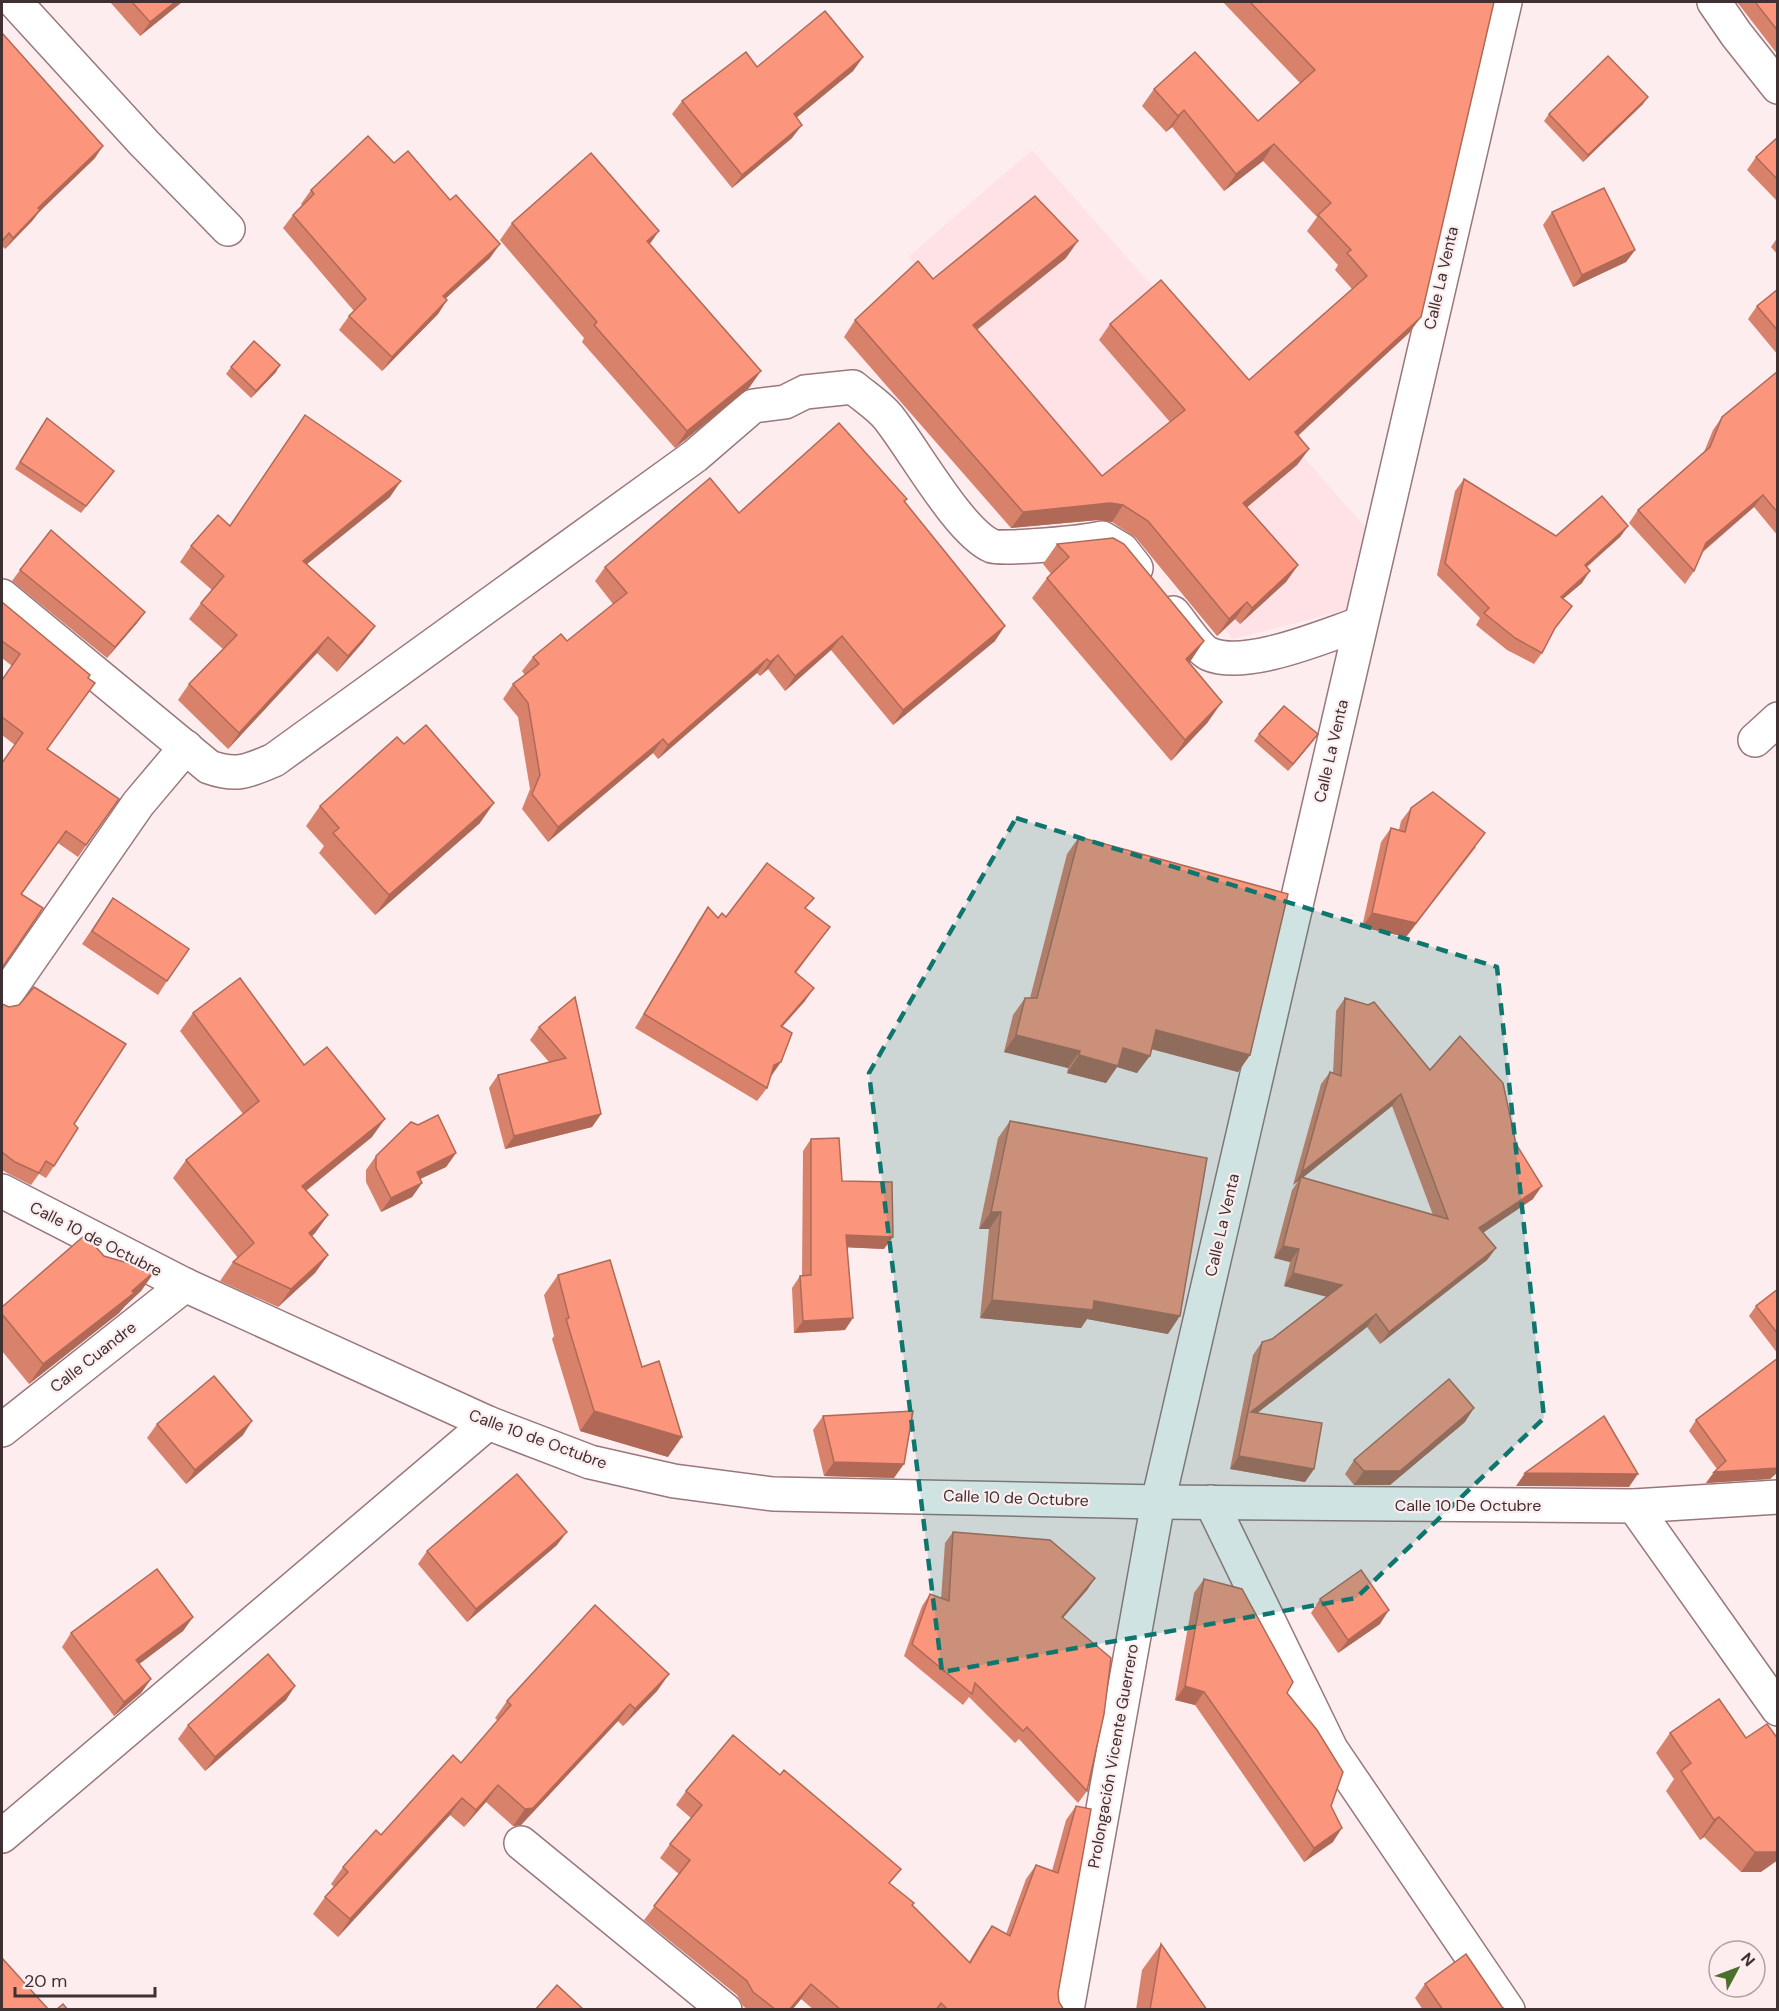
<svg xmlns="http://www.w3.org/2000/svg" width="1779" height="2011" viewBox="0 0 1779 2011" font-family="'DM Sans',sans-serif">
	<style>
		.built { fill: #ffe2e5 }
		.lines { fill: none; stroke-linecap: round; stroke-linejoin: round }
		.minor-casing { stroke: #99777b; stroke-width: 36 }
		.minor { stroke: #fff; stroke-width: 33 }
		.wall { fill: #d8816b; fill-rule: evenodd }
		.shaded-wall { fill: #b06957 }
		.building { fill: #fb967c; stroke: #b06957; stroke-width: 1.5 }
		.marked { fill: #0f766e; fill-opacity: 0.2; stroke: #0f766e; stroke-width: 4.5; stroke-dasharray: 12 8; stroke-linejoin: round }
		.labels { text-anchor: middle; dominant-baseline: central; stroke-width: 4.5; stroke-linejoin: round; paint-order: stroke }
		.street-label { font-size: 16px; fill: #3f3132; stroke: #fdedef }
	</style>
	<rect width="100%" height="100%" fill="#fdedef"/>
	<path class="built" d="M1032 150 1366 528 1364 605 1233 639 908 257Z"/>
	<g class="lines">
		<defs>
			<g id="minor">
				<path d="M15 2 144 143 228 229"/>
				<path d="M1714 2 1736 34 1778 87"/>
				<path d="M2 596 209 767C237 777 248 771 274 760L695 456 753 406 785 402 805 392 853 387C865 397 879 406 888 417 913 448 959 532 992 546 1003 550 1087 542 1102 538L1122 550 1136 568"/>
				<path d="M1173 613C1181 622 1198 649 1209 654 1246 670 1324 636 1360 624"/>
				<path d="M1755 740 1778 719"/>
				<path d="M2 1000 138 804 186 747"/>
				<path d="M2 1191 185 1285 488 1423 590 1462 674 1481 773 1494 1158 1502 1634 1506 1778 1497"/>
				<path d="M2 1430 185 1285"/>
				<path d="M1211 1502 1331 1749 1508 2010"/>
				<path d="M1634 1506 1778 1709"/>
				<path d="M2 1836 488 1423"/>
				<path d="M521 1843 725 2010"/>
				<path d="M1067 2010 1158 1502 1505 2"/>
			</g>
		</defs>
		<use href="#minor" class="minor-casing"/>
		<use href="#minor" class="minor"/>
	</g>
	<g class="wall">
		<path d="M110 2H182L140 36Z"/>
		<path d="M1223 2H1494L1421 317 1409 333 1298 436 1309 449 1297 465 1247 507 1298 565 1286 582 1240 624 1235 619 1217 636 1136 538 1112 522 1098 520 1011 528 844 337 855 320 933 279 1066 258 977 330 1102 476 1170 422 1099 340 1110 324 1249 380 1352 289 1335 270 1338 265 1307 231 1317 217 1263 161 1224 191 1172 127 1166 132 1142 106 1154 89 1258 121 1300 83Z"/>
		<path d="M1737 2H1778V55Z"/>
		<path d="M2 33 95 158 39 212 32 221 5 249 2 246Z"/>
		<path d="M863 57 853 71 796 118 792 138 732 188 672 114 682 101 757 67Z"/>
		<path d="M1643 104 1583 162 1544 121 1549 114Z"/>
		<path d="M1778 137V202L1747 170 1756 157Z"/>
		<path d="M394 163 490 258 446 298 447 300 438 314 382 371 339 330 349 316 354 311 283 228 293 215 302 205 301 204 311 190Z"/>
		<path d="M1552 212 1635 250 1626 262 1573 287 1543 225Z"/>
		<path d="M512 223 650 244 749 388 675 448 582 342 584 338 500 240Z"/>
		<path d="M1778 237V255L1771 247Z"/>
		<path d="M1778 289V355L1748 319 1757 306Z"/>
		<path d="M231 367 276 372 251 398 226 374Z"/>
		<path d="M1778 371V536L1754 507 1703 552 1694 571 1685 584 1629 523 1638 510 1704 452 1713 430 1722 417Z"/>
		<path d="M42 425 109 478 81 513 15 469Z"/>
		<path d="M1464 479 1556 536 1628 526 1620 537 1587 567 1582 583 1563 599 1554 630 1542 653 1534 664 1507 650 1476 625 1480 618 1437 575 1455 491Z"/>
		<path d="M390 497 307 564 375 626 363 642 337 672 317 653 228 749 178 700 189 684 223 649 189 619 201 603 212 590 180 562 191 546 230 526Z"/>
		<path d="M905 501 995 641 893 725 831 650 785 691 768 669 760 676 757 673 658 759 653 753 548 842 522 809 530 789 518 717 503 699 513 684 525 675 522 671 533 657 567 641 613 604 595 581 605 567 739 513Z"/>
		<path d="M1057 544 1189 663 1208 722 1171 761 1032 598 1047 578 1051 574 1043 564Z"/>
		<path d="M20 570 145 612 137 623 107 658 12 581Z"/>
		<path d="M2 602 88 678 47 749 119 799 78 857 58 843 22 894 15 745 2 735V680L12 666 2 658Z"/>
		<path d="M1259 734 1313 741 1288 771 1254 741Z"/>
		<path d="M404 744 480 823 375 915 319 853 324 846 306 826 320 806Z"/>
		<path d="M1411 808 1476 847 1406 937 1362 927 1381 842 1391 828 1399 830 1401 821Z"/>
		<path d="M1079 837 1250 1055 1238 1072 1151 1049 1137 1073 1117 1067 1106 1083 1067 1073 1068 1068 1004 1052 1013 1015 1025 998H1030L1067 854Z"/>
		<path d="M113 898 167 981 158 995 82 944Z"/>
		<path d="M708 907 718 918 806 909 830 927 796 973 805 1001 782 1027 772 1075 770 1076 767 1088 757 1101 635 1028 699 920Z"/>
		<path d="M575 997 601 1114 592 1127 505 1149 489 1088 498 1075 549 1062 530 1040 539 1027Z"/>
		<path d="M1345 998 1516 1144 1533 1199 1483 1232 1496 1248 1487 1260 1380 1344 1367 1327 1257 1413 1314 1469 1305 1482 1230 1469 1253 1355 1262 1342 1272 1339 1327 1297 1284 1286 1290 1262 1274 1258 1292 1190 1298 1181 1293 1185 1321 1084 1330 1072 1333 1073 1336 1011ZM1392 1106 1433 1215 1302 1178Z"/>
		<path d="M2 1004 74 1124 54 1166 46 1178 39 1174 31 1185 7 1173 2 1170Z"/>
		<path d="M193 1013 304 1065 372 1137 306 1191 328 1215 315 1233 312 1236 328 1255 315 1273 278 1307 220 1281 233 1262 238 1258 173 1178 186 1160 243 1114 180 1031Z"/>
		<path d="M1010 1121 1168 1334 1087 1319 1081 1328 980 1318 989 1229H979L998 1138Z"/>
		<path d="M811 1139 842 1181 884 1249 848 1247 845 1330 794 1333 792 1288 800 1276H802L803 1151Z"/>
		<path d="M456 1153 446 1167 420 1179 422 1183 412 1197 381 1212 366 1182V1170L376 1156Z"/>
		<path d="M104 1256 155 1271 141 1291 125 1306 119 1313 29 1384 2 1351V1307Z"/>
		<path d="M558 1275 668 1457 580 1431 552 1339 554 1336 544 1295Z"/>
		<path d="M1778 1289V1354L1749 1316 1756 1306Z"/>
		<path d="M1778 1358V1472L1770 1479 1706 1483 1717 1469 1689 1431 1696 1420Z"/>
		<path d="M823 1416 894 1478 824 1476 813 1430Z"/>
		<path d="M1465 1422 1390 1485H1354L1345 1474 1354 1460Z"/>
		<path d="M157 1424 243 1435 186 1484 147 1438Z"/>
		<path d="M953 1532 1095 1578 1087 1590 1063 1618 1087 1791 1078 1803 1019 1739 1015 1743 969 1697 963 1705 904 1656 922 1606 930 1594 941 1599 945 1543Z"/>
		<path d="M557 1545 467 1622 418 1564 427 1551Z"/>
		<path d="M1204 1579 1287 1693 1331 1806 1333 1842 1304 1862 1195 1705 1175 1700 1194 1593Z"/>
		<path d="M1320 1599 1380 1624 1338 1653 1311 1613Z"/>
		<path d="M193 1617 183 1631 139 1664 151 1679 141 1693 114 1716 62 1647 71 1633Z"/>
		<path d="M669 1674 657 1691 623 1726 618 1721 521 1825 513 1826 486 1802 464 1827 450 1815 338 1937 313 1914 325 1897 334 1887 331 1884 343 1867 381 1835 461 1763 498 1721 495 1718 507 1701Z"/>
		<path d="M1719 1699 1761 1872H1741L1704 1837 1700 1840 1666 1791 1674 1779 1656 1753 1670 1733Z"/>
		<path d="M286 1700 205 1771 178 1739 188 1725Z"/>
		<path d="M686 1791 890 1884 969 1962 982 1940 992 1926 1006 1934 1026 1879 1036 1865 1052 1871 1066 1820 1076 1806 1058 1993 1059 2002 1064 2010H814L801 1999 792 2010H748L743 2006 737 1995 644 1920 679 1874 660 1858 670 1844 691 1818 676 1805Z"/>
		<path d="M1161 1944 1207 2010H1136L1142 1970Z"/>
		<path d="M1425 1984 1502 2007 1506 2010H1423L1415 1998Z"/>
	</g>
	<g class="shaded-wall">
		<path d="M175 2H182L140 36 150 22Z"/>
		<path d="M863 57 853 71 784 128 794 114Z"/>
		<path d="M1648 97 1643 104 1583 162 1588 155Z"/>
		<path d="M1184 110 1172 127 1166 132 1178 116Z"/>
		<path d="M802 125 792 138 732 188 742 175Z"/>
		<path d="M1274 144 1263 161 1224 191 1236 174Z"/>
		<path d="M103 146 95 158 39 212 32 221 5 249 13 238 38 208Z"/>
		<path d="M659 231 647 248V241Z"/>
		<path d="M1078 241 1066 258 961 342 973 325Z"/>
		<path d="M500 244 490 258 433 310 443 296Z"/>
		<path d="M1635 250 1626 262 1573 287 1582 275Z"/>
		<path d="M447 300 438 314 382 371 392 357Z"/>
		<path d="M1421 317 1409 333 1283 449 1295 432Z"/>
		<path d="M280 365 276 372 251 398 256 391Z"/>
		<path d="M761 371 749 388 675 448 687 431Z"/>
		<path d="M1309 449 1297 465 1232 520 1243 503Z"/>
		<path d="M401 481 390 497 291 577 303 561Z"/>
		<path d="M1763 495 1754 507 1697 556 1706 543Z"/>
		<path d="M1110 503 1123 505 1112 522 1098 520 1011 528 1023 512Z"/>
		<path d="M1628 526 1620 537 1576 576 1585 565Z"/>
		<path d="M1298 565 1286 582 1240 624 1252 608Z"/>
		<path d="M1590 571 1582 583 1552 608 1561 597Z"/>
		<path d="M1247 602 1235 619 1217 636 1229 619Z"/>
		<path d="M145 612 137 623 107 658 115 647Z"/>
		<path d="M375 626 363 642 337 672 348 656Z"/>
		<path d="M1005 626 995 641 893 725 903 710Z"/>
		<path d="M842 636 831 650 785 691 795 676Z"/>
		<path d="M328 637 317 653 228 749 239 733Z"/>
		<path d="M1204 641 1190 662 1171 679 1186 659Z"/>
		<path d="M778 655 768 669 760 676 770 662Z"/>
		<path d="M767 659 757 673 658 759 668 745Z"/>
		<path d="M1222 702 1208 722 1171 761 1185 740Z"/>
		<path d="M1318 734 1313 741 1288 771 1293 764Z"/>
		<path d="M663 739 653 753 548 842 558 827Z"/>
		<path d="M494 803 480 823 375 915 389 895Z"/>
		<path d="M1485 833 1406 937 1362 927 1372 913Z"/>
		<path d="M814 988 805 1001 771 1039 781 1026Z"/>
		<path d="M1156 1030 1250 1055 1238 1072 1144 1047Z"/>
		<path d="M1016 1035 1080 1051 1068 1068 1004 1052Z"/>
		<path d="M1123 1048 1150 1056 1137 1073 1117 1067 1106 1083 1067 1073 1079 1055Z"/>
		<path d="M781 1062 772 1075 764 1078 774 1065Z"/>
		<path d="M1401 1094 1392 1106 1300 1180 1301 1177 1298 1181 1293 1185 1302 1172Z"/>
		<path d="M601 1114 592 1127 505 1149 514 1136Z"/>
		<path d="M385 1119 372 1137 289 1204 302 1186Z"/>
		<path d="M456 1153 446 1167 407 1185 417 1172Z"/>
		<path d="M422 1183 412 1197 381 1212 391 1198Z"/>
		<path d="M1542 1186 1533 1199 1471 1241 1479 1228Z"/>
		<path d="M991 1212H1001L989 1229H979Z"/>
		<path d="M328 1215 315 1233 296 1251 309 1233Z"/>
		<path d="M846 1235 893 1237 884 1249 838 1247Z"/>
		<path d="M1283 1246 1299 1249 1290 1262 1274 1258Z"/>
		<path d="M1496 1248 1487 1260 1380 1344 1389 1332Z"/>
		<path d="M328 1255 315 1273 278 1307 291 1289Z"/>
		<path d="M155 1271 141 1291 125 1306 119 1313 29 1384 43 1364Z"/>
		<path d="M1293 1273 1342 1285 1333 1298 1284 1286Z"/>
		<path d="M992 1300 1094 1301 1180 1316 1168 1334 1087 1319 1081 1328 980 1318Z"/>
		<path d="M1376 1314 1367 1327 1246 1422 1251 1412Z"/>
		<path d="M853 1318 845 1330 794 1333 803 1321Z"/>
		<path d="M1474 1408 1465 1422 1390 1485H1354L1364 1471Z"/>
		<path d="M594 1411 682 1437 668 1457 580 1431Z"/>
		<path d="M252 1421 243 1435 186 1484 195 1470Z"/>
		<path d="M1239 1456 1314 1469 1305 1482 1230 1469Z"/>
		<path d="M834 1462 904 1464 894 1478 824 1476Z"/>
		<path d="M1778 1468V1472L1770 1479 1706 1483 1714 1472Z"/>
		<path d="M1525 1473 1638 1474 1629 1487 1516 1486Z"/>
		<path d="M567 1532 557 1545 467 1622 476 1609Z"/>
		<path d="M1095 1578 1087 1590 1053 1629 1062 1617Z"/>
		<path d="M1389 1610 1380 1624 1338 1653 1348 1640Z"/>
		<path d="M193 1617 183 1631 126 1674 136 1660Z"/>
		<path d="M669 1674 657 1691 623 1726 635 1709Z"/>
		<path d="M151 1679 141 1693 114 1716 124 1702Z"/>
		<path d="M295 1686 286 1700 205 1771 215 1757Z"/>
		<path d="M1185 1686 1204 1692 1195 1705 1175 1700Z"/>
		<path d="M630 1704 618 1721 521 1825 513 1826 525 1809Z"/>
		<path d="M498 1785 486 1802 464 1827 476 1810Z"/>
		<path d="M462 1798 450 1815 338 1937 350 1919Z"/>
		<path d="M1719 1817 1704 1837 1700 1840 1714 1820Z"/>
		<path d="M1342 1828 1333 1842 1304 1862 1314 1848Z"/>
		<path d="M1778 1850V1860L1761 1872H1741L1755 1852Z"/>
		<path d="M811 1984 801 1999 792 2010H789Z"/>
	</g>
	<g class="building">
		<path d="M132 2H175L150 22Z"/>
		<path d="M1250 2H1494L1421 317 1295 432 1309 449 1243 503 1298 565 1252 608 1247 602 1229 619 1148 521 1123 505 1110 503 1023 512 855 320 918 261 933 279 1035 196 1078 241 973 325 1102 476 1185 410 1110 324 1161 280 1249 380 1367 276 1347 253 1351 250 1318 215 1331 203 1274 144 1236 174 1184 110 1178 116 1154 89 1195 52 1258 121 1315 70Z"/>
		<path d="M1755 2H1778V31Z"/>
		<path d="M825 11 863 57 794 114 802 125 742 175 682 101 746 52 757 67Z"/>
		<path d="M2 33 103 146 38 208 40 210 13 238 9 233 2 241Z"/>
		<path d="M1608 56 1648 97 1588 155 1549 114Z"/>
		<path d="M368 136 394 163 408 151 450 200 456 195 500 244 443 296 447 300 392 357 349 316 366 299 293 215 314 194 311 190Z"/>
		<path d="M1778 137V180L1756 157Z"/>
		<path d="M591 153 659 231 647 241 761 371 687 431 594 325 597 322 512 223Z"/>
		<path d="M1604 188 1635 250 1582 275 1552 212Z"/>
		<path d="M1778 289V331L1757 306Z"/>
		<path d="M254 341 280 365 256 391 231 367Z"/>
		<path d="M1778 371V513L1763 495 1706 543 1694 571 1638 510 1710 447 1722 417Z"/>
		<path d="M305 415 401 481 303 561 375 626 348 656 328 637 239 733 189 684 237 635 201 603 224 576 191 546 218 515 230 526Z"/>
		<path d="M47 418 114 471 86 506 20 462Z"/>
		<path d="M839 423 907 499 904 501 1005 626 903 710 842 636 795 676 778 655 770 662 767 659 668 745 663 739 558 827 532 794 540 775 528 703 513 684 539 664 533 657 561 634 567 641 627 593 605 567 710 478 739 513Z"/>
		<path d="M1464 479 1556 536 1602 496 1628 526 1585 565 1590 571 1561 597 1572 606 1555 628 1542 653 1515 638 1484 613 1489 608 1445 563Z"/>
		<path d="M51 530 145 612 115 647 20 570Z"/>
		<path d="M1113 538 1124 544 1204 641 1186 659 1222 702 1185 740 1047 578 1069 557 1057 544Z"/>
		<path d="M2 602 90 675 88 678 95 683 47 749 119 799 86 845 66 831 21 894 43 908 2 968V763L23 733 2 717V680L20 654 2 641Z"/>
		<path d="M1284 706 1318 734 1293 764 1259 734Z"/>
		<path d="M426 725 494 803 389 895 333 833 339 828 320 806 397 737 404 744Z"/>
		<path d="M1433 792 1485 833 1416 923 1372 913 1391 828 1405 832 1411 808Z"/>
		<path d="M1079 837 1288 894 1250 1055 1156 1030 1150 1056 1123 1048 1118 1066 1079 1055 1080 1051 1016 1035 1025 998H1037Z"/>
		<path d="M767 863 814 898 805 908 830 927 795 972 814 988 781 1026 792 1033 781 1062 774 1065 767 1088 644 1014 708 907 718 918 722 913 726 917Z"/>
		<path d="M113 898 189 949 167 981 92 931Z"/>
		<path d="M240 978 304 1065 327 1047 385 1119 302 1186 328 1215 309 1233 328 1255 291 1289 233 1262 254 1243 186 1160 259 1101 193 1013Z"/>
		<path d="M34 987 126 1044 74 1124 78 1128 54 1166 46 1161 39 1173 15 1162 2 1152V1004L9 1007 19 1005Z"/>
		<path d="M575 997 601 1114 514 1136 498 1075 566 1058 539 1027Z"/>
		<path d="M1345 998 1368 1005 1374 1002 1430 1070 1460 1036 1503 1083 1516 1144 1542 1186 1479 1228 1496 1248 1389 1332 1376 1314 1251 1412 1322 1423 1314 1469 1239 1456 1262 1342 1272 1339 1342 1285 1293 1273 1299 1249 1283 1246 1301 1177 1448 1219 1401 1094 1302 1172 1330 1072 1341 1076Z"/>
		<path d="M438 1115 456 1153 417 1172 422 1183 391 1198 376 1168V1156L411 1122 418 1125Z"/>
		<path d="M1010 1121 1207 1158 1180 1316 1094 1301 1093 1310 992 1300 1001 1212H991Z"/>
		<path d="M839 1138 842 1181 892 1182 893 1237 846 1235 853 1318 803 1321 800 1276 811 1275V1139Z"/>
		<path d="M85 1235 104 1256 155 1271 132 1291 134 1293 43 1364 2 1314V1307Z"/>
		<path d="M610 1260 642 1367 659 1361 682 1437 594 1411 566 1319 569 1318 558 1275Z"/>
		<path d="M1778 1289V1334L1756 1306Z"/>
		<path d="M1778 1358V1468L1714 1472 1726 1461 1696 1420Z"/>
		<path d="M214 1376 252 1421 195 1470 157 1424Z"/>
		<path d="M1449 1379 1474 1408 1400 1471H1364L1354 1460Z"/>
		<path d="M913 1411 904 1464 834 1462 823 1416Z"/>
		<path d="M1604 1416 1638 1474 1525 1473Z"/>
		<path d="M517 1474 567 1532 476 1609 427 1551Z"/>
		<path d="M953 1532 1050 1540 1095 1578 1062 1617 1111 1658 1104 1714 1087 1791 1027 1727 1023 1731 975 1683 972 1694 912 1644 930 1594 949 1601Z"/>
		<path d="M157 1569 193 1617 136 1660 151 1679 124 1702 71 1633Z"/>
		<path d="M1361 1570 1389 1610 1348 1640 1320 1599Z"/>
		<path d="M1204 1579 1242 1589 1293 1682 1287 1693 1317 1730 1343 1772 1331 1806 1342 1828 1314 1848 1204 1692 1185 1686Z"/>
		<path d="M595 1605 669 1674 635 1709 630 1704 533 1808 525 1809 498 1785 476 1810 462 1798 350 1919 325 1897 348 1872 343 1867 376 1830 381 1835 453 1755 461 1763 511 1705 507 1701Z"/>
		<path d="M268 1654 295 1686 215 1757 188 1725Z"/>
		<path d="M1719 1699 1746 1738 1767 1724 1778 1739V1850L1775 1852H1755L1719 1817 1714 1820 1681 1771 1691 1763 1670 1733Z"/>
		<path d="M733 1735 780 1775 784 1770 901 1869 889 1883 914 1903 912 1905 970 1963 992 1926 1010 1936 1036 1865 1058 1873 1076 1806 1091 1809 1058 1993 1059 2002 1064 2010H948L941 2003 936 2010H841L811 1984 789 2010H776L753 1992 747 1981 654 1906 690 1860 670 1844 702 1805 686 1791Z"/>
		<path d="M1161 1944 1207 2010H1150Z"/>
		<path d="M1466 1954 1502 2007 1506 2010H1443L1425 1984Z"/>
		<path d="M2 1958 49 2010H2Z"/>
		<path d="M557 1985 584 2010H535Z"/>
		<path d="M63 2004 68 2010H56Z"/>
	</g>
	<path class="marked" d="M1016 818 1497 967 1544 1418 1356 1598 942 1672 869 1073Z"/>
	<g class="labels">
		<g class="street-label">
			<text transform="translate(1441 278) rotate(-77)">Calle La Venta</text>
			<text transform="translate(1331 751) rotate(-77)">Calle La Venta</text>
			<text transform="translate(1222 1225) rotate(-77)">Calle La Venta</text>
			<text transform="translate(96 1239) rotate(27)">Calle 10 de Octubre</text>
			<text transform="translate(93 1357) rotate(-38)">Calle Cuandre</text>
			<text transform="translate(538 1439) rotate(20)">Calle 10 de Octubre</text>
			<text transform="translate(1016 1498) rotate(2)">Calle 10 de Octubre</text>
			<text x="1468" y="1505">Calle 10 De Octubre</text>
			<text transform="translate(1113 1756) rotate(-80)">Prolongación Vicente Guerrero</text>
		</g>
	</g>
	<rect width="1779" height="2011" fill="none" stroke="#3f3132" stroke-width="6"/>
	<g transform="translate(1737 1969) rotate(49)"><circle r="28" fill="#fdedef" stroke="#b1a2a3" stroke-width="1.5"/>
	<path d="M0-4.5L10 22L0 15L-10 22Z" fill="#4a702b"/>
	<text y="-9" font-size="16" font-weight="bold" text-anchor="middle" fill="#3f3132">N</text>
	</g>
	<path d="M15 1987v9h140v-9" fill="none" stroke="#3f3132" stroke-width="3"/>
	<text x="24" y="1987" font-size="18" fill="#3f3132" stroke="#fdedef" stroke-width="4.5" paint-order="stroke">20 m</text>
</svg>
